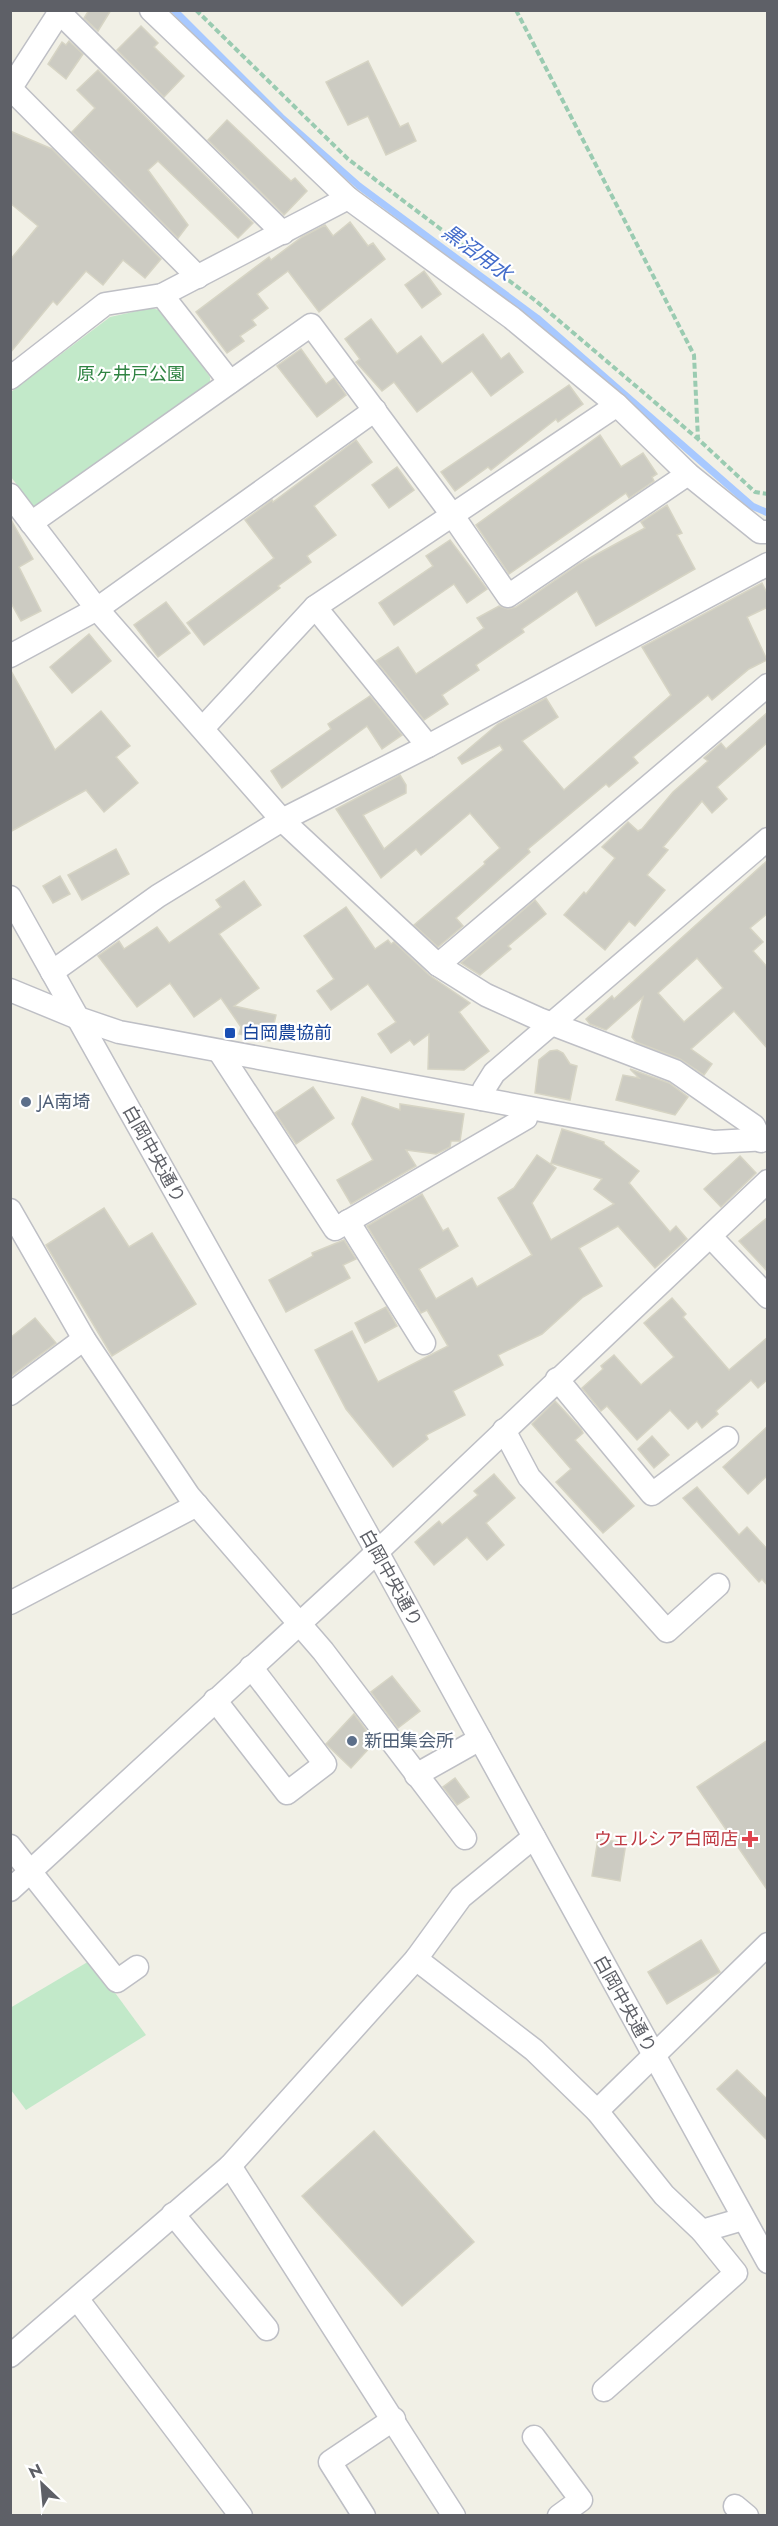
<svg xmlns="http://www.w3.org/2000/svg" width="778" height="2526" viewBox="0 0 778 2526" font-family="Jost,'Noto Sans JP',sans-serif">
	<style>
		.green { fill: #c2e9c9 }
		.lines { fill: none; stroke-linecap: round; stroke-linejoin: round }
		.stream { stroke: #a8c9ff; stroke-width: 7 }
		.building { fill: #cccbc2; stroke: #d6d4c4; stroke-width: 1.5; fill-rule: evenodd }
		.minor-casing { stroke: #bebfc5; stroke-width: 25 }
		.path { stroke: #9acbb1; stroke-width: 4; stroke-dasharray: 6 3; stroke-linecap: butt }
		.minor { stroke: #fff; stroke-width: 22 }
		.transit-dot { fill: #1a4fb4; stroke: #fff; stroke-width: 2 }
		.service-dot { fill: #5c6f8a; stroke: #fff; stroke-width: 2 }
		.health-dot { fill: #e0444e; stroke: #fff; stroke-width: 2 }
		.labels { text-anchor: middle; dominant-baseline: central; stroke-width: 4.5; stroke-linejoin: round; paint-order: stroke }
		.park-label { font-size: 18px; fill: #308443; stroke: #fff }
		.transit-label { font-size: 18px; fill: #164399; stroke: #fff; text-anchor: start }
		.service-label { font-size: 18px; fill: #4e5e75; stroke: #fff; text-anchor: start }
		.street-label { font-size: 18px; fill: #5e6067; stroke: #fff }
		.health-label { font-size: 18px; fill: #be3a42; stroke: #fff; text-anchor: end }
		.water-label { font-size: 20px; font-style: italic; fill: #426bca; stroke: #fff }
	</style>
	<rect width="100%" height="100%" fill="#f1f0e6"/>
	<g class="green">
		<path d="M151 308 163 311 210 377V390L44 506 34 507 11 477V392L110 317Z"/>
		<path d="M91 1960 146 2035 26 2110 11 2090 10 2008Z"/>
	</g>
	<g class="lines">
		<path class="stream" d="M174 10 281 117 359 186 537 318 752 506 768 513"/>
	</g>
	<g class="building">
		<path d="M89 10H111L98 31 84 18Z"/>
		<path d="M141 26 158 43 154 47 184 76 164 97 117 50Z"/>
		<path d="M69 41 83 54 66 79 48 64 62 42 66 45Z"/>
		<path d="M368 61 400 127 408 123 416 141 386 155 368 116 348 125 326 82Z"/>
		<path d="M98 70 253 223 238 238 158 161 148 170 188 225 178 238 72 132 95 108 77 90Z"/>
		<path d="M227 120 291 181 295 178 307 191 284 215 208 140Z"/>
		<path d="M10 131 52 149 161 259 145 278 123 260 103 285 86 271 57 305 53 301 10 353V260L38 226 10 203Z"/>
		<path d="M350 222 368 246 373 243 385 259 319 312 288 271 257 294 268 308 252 320 256 325 240 336 244 341 227 353 196 312 269 257 271 260 302 237 325 225 333 236Z"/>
		<path d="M424 271 441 294 422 308 405 285Z"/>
		<path d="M371 319 397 354 421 336 442 364 483 334 501 359 509 353 523 372 491 396 472 371 417 412 394 382 382 391 356 362 360 359 345 339Z"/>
		<path d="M301 349 326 384 334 378 346 395 317 417 277 366Z"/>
		<path d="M569 385 583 404 558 422 556 419 491 470 488 467 455 491 441 472Z"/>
		<path d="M600 435 621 467 643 453 657 474 652 477 654 481 629 498 626 493 509 574 476 525Z"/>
		<path d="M356 440 372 462 314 506 336 535 307 556 311 562 278 586 280 588 204 645 187 623 274 558 245 520 272 500 273 502Z"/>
		<path d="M397 467 414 490 389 508 372 485Z"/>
		<path d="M667 505 682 533 677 535 695 569 596 626 577 591 522 629 524 632 476 665 479 670 442 695 448 704 424 720 376 661 398 647 416 674 484 628 477 618 499 606 508 609 516 607 579 564 645 528 641 522Z"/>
		<path d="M10 518 33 559 19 567 41 611 21 621 10 601Z"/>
		<path d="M450 540 487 589 467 603 454 584 394 625 379 603 433 566 426 556Z"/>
		<path d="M762 583 768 595V607L747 617 767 660 749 669 712 700 708 695 633 757 638 763 609 787 606 784 528 849 530 852 456 918 463 926 438 947 414 925 485 864 484 862 500 848 470 813 421 855 416 849 381 878 336 809 400 775 406 785V793L363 815 384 849 503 750 500 745 462 764 458 758 498 724 546 698 558 717 522 741 564 790 671 695 642 647Z"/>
		<path d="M166 602 190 633 158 657 134 625Z"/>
		<path d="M89 634 111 661 72 693 50 667Z"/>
		<path d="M10 669 55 750 101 711 130 746 116 757 138 783 104 812 86 790 10 832Z"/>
		<path d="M370 696 402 735 382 749 367 726 282 788 271 771 331 729 328 724Z"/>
		<path d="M768 712V742L717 787 727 799 712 813 702 801 663 847 668 850 647 875 665 890 635 926 629 921 605 950 564 915 584 892 586 894 615 858 602 847 628 822 638 831 642 829 673 792 708 761 704 758 721 743 726 749Z"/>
		<path d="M116 849 129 874 82 900 68 875Z"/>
		<path d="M768 860V913L750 928 763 942 753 951 768 968V1049L734 1011 691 1049 712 1064 704 1075 680 1059 636 1042 632 1037 643 997 606 1030 590 1024 586 1019 612 996 614 999ZM697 958 723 988 684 1022 658 993Z"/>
		<path d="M60 876 70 894 53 903 43 886Z"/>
		<path d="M244 881 261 905 219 934 259 988 234 1006 276 1015 270 1041 239 1034 241 1027 221 998 194 1017 170 983 137 1007 98 956 119 941 124 949 157 927 169 943 221 907 216 900Z"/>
		<path d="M535 900 546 914 508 946 511 949 480 975 461 963Z"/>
		<path d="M346 907 375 949 388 940 391 944 394 942 429 975 470 1003 459 1012 489 1051 464 1070 428 1069 429 1034 414 1045 410 1040 391 1053 378 1034 396 1022 368 984 331 1010 317 991 334 979 304 936Z"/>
		<path d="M557 1050 563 1053 570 1064 577 1066 570 1100 535 1093 539 1060 550 1051Z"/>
		<path d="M630 1069 669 1083 688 1097 675 1115 616 1100 623 1075 639 1078Z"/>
		<path d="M313 1087 334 1118 296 1144 275 1113Z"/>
		<path d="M362 1097 400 1110V1104L464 1114 460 1141H451L450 1147 436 1154 406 1150 416 1166 351 1204 337 1180 373 1160 352 1124Z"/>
		<path d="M562 1129 604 1142V1144L639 1171 629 1183 670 1232 676 1226 687 1239 655 1268 618 1226 579 1248 602 1286 583 1297 542 1334 498 1355 503 1365 453 1391 465 1415 426 1435 428 1439 393 1467 346 1409 315 1350 352 1331 378 1382 448 1346 427 1310 421 1313 367 1226 422 1194 443 1231 448 1228 458 1246 419 1269 436 1299 472 1278 477 1287 532 1255 498 1198 514 1188 537 1155 556 1168 532 1203 551 1240 614 1204 594 1189 602 1179 551 1163Z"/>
		<path d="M740 1156 756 1173 721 1207 704 1189Z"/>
		<path d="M104 1208 129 1247 152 1233 196 1304 112 1356 46 1245Z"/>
		<path d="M768 1217V1272L739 1241Z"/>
		<path d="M344 1240 356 1259 343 1265 350 1278 286 1312 269 1280 313 1256 312 1253Z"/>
		<path d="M672 1298 686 1314 683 1317 729 1370 768 1337V1379L758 1388 751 1380 716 1411 718 1414 702 1428 697 1421 688 1429 670 1410 637 1440 607 1406 601 1411 582 1388 603 1369 601 1366 614 1355 641 1385 674 1357 644 1323Z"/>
		<path d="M386 1307 397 1326 365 1343 355 1323Z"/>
		<path d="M35 1318 56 1343 10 1377V1338Z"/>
		<path d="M555 1401 581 1429 583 1433 575 1440 634 1506 603 1533 556 1482 571 1469 532 1424Z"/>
		<path d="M768 1426V1475L748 1494 723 1467Z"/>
		<path d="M652 1436 669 1455 654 1468 638 1449Z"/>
		<path d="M494 1474 515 1498 486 1523 504 1545 487 1560 467 1537 434 1565 415 1542 439 1521 442 1525 478 1495 474 1491Z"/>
		<path d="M697 1487 739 1535 747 1527 768 1550V1586L762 1579 759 1582 683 1498Z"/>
		<path d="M392 1676 420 1711 398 1728 371 1692Z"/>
		<path d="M354 1714 375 1742 351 1768 326 1744Z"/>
		<path d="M768 1740V1891L697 1787Z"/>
		<path d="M455 1778 469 1797 457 1805 443 1787Z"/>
		<path d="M598 1839 626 1843 620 1881 592 1876Z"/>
		<path d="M701 1940 720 1972 667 2004 648 1972Z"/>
		<path d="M737 2070 768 2100V2141L717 2089Z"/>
		<path d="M374 2131 474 2242 402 2306 302 2196Z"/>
	</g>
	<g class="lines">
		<defs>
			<g id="minor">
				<path d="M151 10 348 198 512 318 617 405 688 474 760 532H768"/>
				<path d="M59 12 283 233"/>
				<path d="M10 89 61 10"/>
				<path d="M11 89 198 277"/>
				<path d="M162 295 230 382"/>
				<path d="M10 378 105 304 162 295 348 198"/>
				<path d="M10 495 97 609 282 820 438 965 486 995 539 1019 675 1071 754 1126 761 1141"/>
				<path d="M31 523 311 325 453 516 508 596 688 474"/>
				<path d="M315 607 428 746"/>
				<path d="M10 656 97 609 375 410"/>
				<path d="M203 728 315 607 617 405"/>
				<path d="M10 897 365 1530 768 2262"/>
				<path d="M438 965 768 685"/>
				<path d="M52 972 158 896 282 820 428 746 768 564"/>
				<path d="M10 990 78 1018 119 1032 714 1142 768 1139"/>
				<path d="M219 1051 335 1229 526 1118 528 1109"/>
				<path d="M482 1099 484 1089 494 1073 768 839"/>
				<path d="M10 1210 84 1339 189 1496 323 1651 465 1838"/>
				<path d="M348 1221 424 1343"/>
				<path d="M711 1237 768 1297"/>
				<path d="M557 1379 652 1494 727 1438"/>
				<path d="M10 1394 84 1339"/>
				<path d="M504 1430 529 1477 667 1631 718 1585"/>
				<path d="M10 1603 197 1505"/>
				<path d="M215 1700 287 1793 325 1764 251 1667"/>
				<path d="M416 1775 480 1739"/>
				<path d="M10 1846 117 1981 137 1967"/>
				<path d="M10 1890 359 1569 768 1181"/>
				<path d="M416 1959 534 2050 597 2111 664 2195 702 2231 743 2219"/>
				<path d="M597 2111 768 1944"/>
				<path d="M230 2166 454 2516"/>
				<path d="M173 2214 267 2329"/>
				<path d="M78 2300 241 2516"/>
				<path d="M10 2356 230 2166 416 1959 461 1897 534 1837"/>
				<path d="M604 2390 736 2273 702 2231"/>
				<path d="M534 2437 581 2500 559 2516"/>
				<path d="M735 2506 747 2516"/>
				<path d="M364 2516 330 2462 394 2419"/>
			</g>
		</defs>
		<use href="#minor" class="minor-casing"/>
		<g class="path">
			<path d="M196 10 348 159 536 301 698 439 755 492 768 494"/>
			<path d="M516 10 694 355 698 439"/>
		</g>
		<use href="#minor" class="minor"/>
	</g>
	<rect class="transit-dot" x="224" y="1027" width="12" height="12" rx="3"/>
	<g class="service-dot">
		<circle cx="26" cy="1102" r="6"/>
		<circle cx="352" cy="1741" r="6"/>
	</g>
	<path class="health-dot" d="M747 1830h6v6h6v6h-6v6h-6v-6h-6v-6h6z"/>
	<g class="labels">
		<g class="park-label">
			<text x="131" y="374">原ヶ井戸公園</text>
		</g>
		<g class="transit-label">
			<text x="242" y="1033">白岡農協前</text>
		</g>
		<g class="service-label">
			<text x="38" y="1102">JA南埼</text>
			<text x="364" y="1741">新田集会所</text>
		</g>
		<g class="street-label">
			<text transform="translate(154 1154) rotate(61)">白岡中央通り</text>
			<text transform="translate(391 1578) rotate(61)">白岡中央通り</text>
			<text transform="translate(625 2004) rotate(61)">白岡中央通り</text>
		</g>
		<g class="health-label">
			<text x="738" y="1839">ウェルシア白岡店</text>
		</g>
		<g class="water-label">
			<text transform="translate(477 253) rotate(36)">黒沼用水</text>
		</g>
	</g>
	<rect width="778" height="2526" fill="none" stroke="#5e6067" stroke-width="24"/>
	<g transform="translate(42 2484) rotate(334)" stroke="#ffffff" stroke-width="4.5" paint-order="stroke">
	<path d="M0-4.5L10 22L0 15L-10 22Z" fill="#5e6067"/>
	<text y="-9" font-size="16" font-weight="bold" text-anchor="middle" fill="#5e6067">N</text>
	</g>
</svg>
